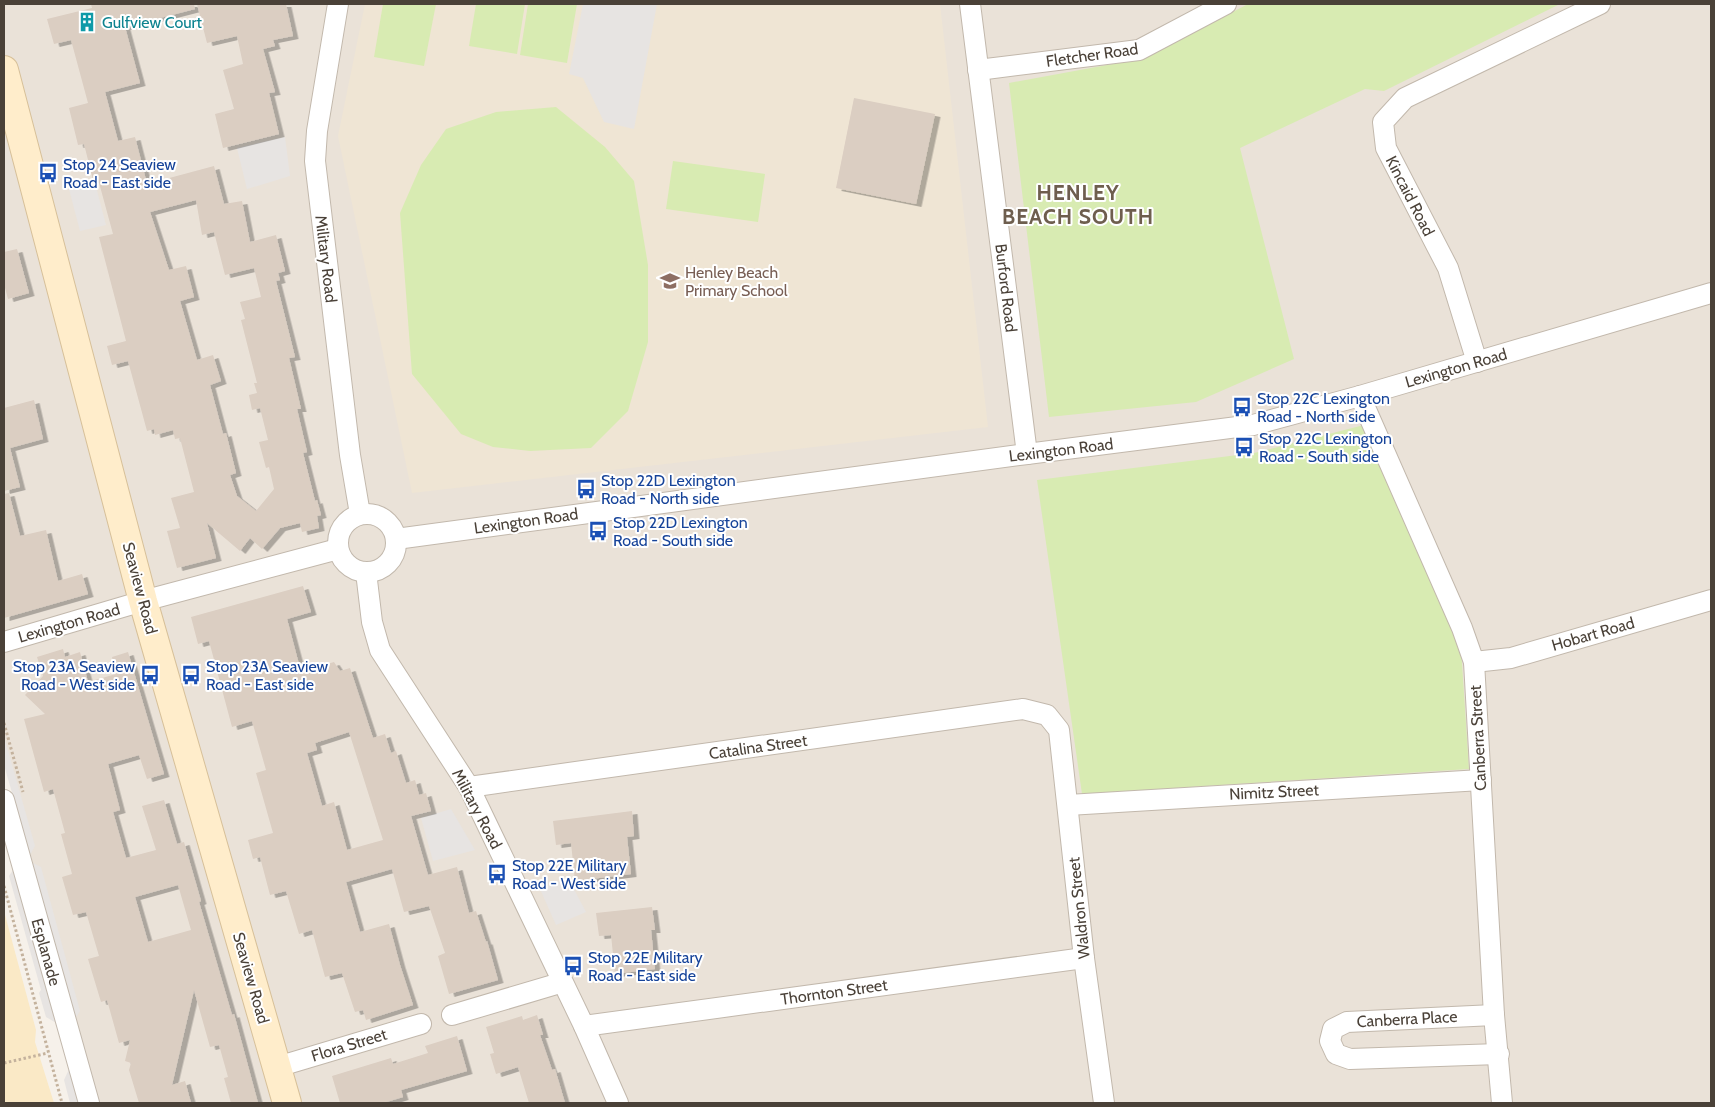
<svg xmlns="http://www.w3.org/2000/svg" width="1715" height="1107" viewBox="0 0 1715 1107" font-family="Cabin,sans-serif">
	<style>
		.residential { fill: #eae2d8 }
		.education { fill: #efe5d4 }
		.green { fill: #d8ebb2 }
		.sand { fill: #fae9c6 }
		.parking { fill: #e7e4e2 }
		.building { fill: #dbcec2; fill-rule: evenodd; filter: url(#shadow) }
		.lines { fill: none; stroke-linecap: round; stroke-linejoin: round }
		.minor-casing { stroke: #c2b8ac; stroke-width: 22 }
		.secondary-casing { stroke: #d7c099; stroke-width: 30 }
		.path { stroke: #c4b29d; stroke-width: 3; stroke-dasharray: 2.5 2.5; stroke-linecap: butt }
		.minor { stroke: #fff; stroke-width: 20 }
		.secondary { stroke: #ffedcb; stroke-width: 28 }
		.labels { text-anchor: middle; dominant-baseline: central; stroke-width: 4; stroke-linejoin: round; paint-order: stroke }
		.culture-label { font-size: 16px; fill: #0d838f; stroke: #fff; text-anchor: start }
		.street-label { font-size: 16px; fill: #4a4138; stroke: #fff }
		.transit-label { font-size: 16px; fill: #164399; stroke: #fff; text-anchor: start }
		.education-label { font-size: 16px; fill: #785e54; stroke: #fff; text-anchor: start }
		.district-label { font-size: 21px; font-weight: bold; letter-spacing: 1px; fill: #6e5e4e; stroke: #fff }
	</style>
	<defs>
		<filter id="shadow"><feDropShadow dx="5.5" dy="3" stdDeviation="0" flood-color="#0004"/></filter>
	</defs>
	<rect width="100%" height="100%" fill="#f6f1ea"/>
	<path class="residential" d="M4 4H1711V1103H99L4 758Z"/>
	<path class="education" d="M365 4H940L988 427 412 493 338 136Z"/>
	<g class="green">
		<path d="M383 4H436L424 66 374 57Z"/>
		<path d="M476 4H525L517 54 469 46Z"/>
		<path d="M528 4H577L567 63 520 55Z"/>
		<path d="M1248 4H1560L1384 91 1365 89 1240 148 1294 359 1196 402 1049 417 1009 83 1145 58Z"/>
		<path d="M556 107 605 147 634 181 648 265V342L628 411 591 448 530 451 493 447 461 434 412 374 400 213 421 165 446 129 496 112Z"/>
		<path d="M673 161 765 174 758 222 666 209Z"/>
		<path d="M1364 425 1461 648 1469 769 1082 794 1037 480 1254 453Z"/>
	</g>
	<path class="sand" d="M4 911 36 1030 35 1042 54 1103H4Z"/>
	<g class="parking">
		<path d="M583 4H657L634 129 604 122 583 78 569 74Z"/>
		<path d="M285 137 290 176 247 189 237 148Z"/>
		<path d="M95 183 106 225 80 231 69 189Z"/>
		<path d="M4 736 35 846 30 855 4 765Z"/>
		<path d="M451 809 475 850 433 861 421 818Z"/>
		<path d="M31 862 41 867 80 1011 75 1019Z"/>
		<path d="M15 867 58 1024 46 1017 39 993 41 990 9 876Z"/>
		<path d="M568 878 586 912 556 925 540 889Z"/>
		<path d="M70 1067 80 1103H70L64 1080Z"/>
	</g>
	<g class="building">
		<path d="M91 4H194L195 9 125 27 140 83 105 92 118 141 135 137 147 184 214 166 224 204 242 201 250 242 276 235 285 271 278 273 280 280 276 281 295 357 289 358 301 409H297L307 452 303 453 315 501 317 500 321 515 317 516 319 528 302 532 300 523 280 528 262 549 250 538 240 551 207 523 216 558 177 568 167 531 180 528 171 498 194 492 180 438 175 439 173 430 155 435 154 429 147 431 128 361 112 365 107 346 126 341 99 237 113 234 98 179 93 180 84 144 78 145 69 108 88 103 71 40 54 44 47 19 92 8ZM196 200 202 235 214 232 225 275 254 268 261 297 240 302 245 319 241 320 257 383H254L257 393 249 395 252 410 260 408 268 440 259 442 266 468 269 467 274 489 256 511 237 496 230 475 236 473 226 433 223 434 210 385 221 381 213 355 197 360 180 301 194 297 186 266 169 270 150 212Z"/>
		<path d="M197 4H286L293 36 273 40 275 46 263 49 275 92 269 93 279 134 223 148 215 114 234 109 223 70 243 64 237 36 207 43Z"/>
		<path d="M854 98 935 114 916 204 836 188Z"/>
		<path d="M17 249 29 293 8 299 4 284V252Z"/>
		<path d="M34 400 43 439 10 448 20 487 4 491V408Z"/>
		<path d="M9 493 20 536 46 530 58 581 82 574 88 594 4 618V494Z"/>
		<path d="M303 586 311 612 287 619 301 672 334 662 340 671 350 668 373 738 385 734 391 753 396 751 406 783 415 780 419 795 426 793 431 811 411 816 428 875 457 867 469 913 476 911 486 942 487 941 498 980 449 994 438 956 445 953 429 906 404 912 392 869 346 882 360 932 389 924 400 965 413 1005 366 1020 363 1010 355 1012 342 973 325 977 312 930 299 934 286 891 270 895 260 857 253 859 248 840 273 833 256 773 266 770 252 721 232 727 209 641 198 644 191 617ZM349 732 383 840 347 850 334 802 322 806 307 753 317 750 315 743Z"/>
		<path d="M63 649 65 657 80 652 88 682 116 674 112 657 128 652 164 774 147 779 139 755 108 764 120 810 113 812 126 858 156 850 142 806 164 800 177 844 184 842 201 901 199 902 232 1015 234 1014 258 1103H231L224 1078 228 1077 219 1045 210 1047 194 990 172 1085 185 1081 191 1103H139L129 1070 131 1063 125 1061 130 1040 119 1043 107 1000 101 1002 88 959 99 956 86 912 73 915 62 877 72 874 61 834 65 833 53 789 44 792 24 719 45 714 25 695 43 676 37 657ZM178 885 191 930 148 942 135 897Z"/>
		<path d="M632 811 634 836 627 837 631 874 575 881 571 843 556 845 553 821Z"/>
		<path d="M652 907 655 930H651L655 969 615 974 611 935 599 936 596 913Z"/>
		<path d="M537 1015 543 1035H540L552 1070 555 1069 565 1103H529L518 1067 496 1074 490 1054 494 1053 486 1027 522 1016 523 1020Z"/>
		<path d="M457 1036 467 1071 401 1090 403 1097 383 1103H340L332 1076 391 1058 393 1064 428 1053 425 1046Z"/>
	</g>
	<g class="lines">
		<defs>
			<g id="minor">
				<path d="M338 4 317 131 315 161 350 455 360 514"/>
				<path d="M970 4 1027 454"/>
				<path d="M978 70 1139 50 1226 4"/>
				<path d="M1477 362 1448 268 1386 148 1383 122 1405 98 1600 4"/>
				<path d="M1360 396 1462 628 1474 662 1494 1015 1502 1103"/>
				<circle cx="367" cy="543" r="29"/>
				<path d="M396 539 1027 454 1253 425 1360 396 1711 293"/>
				<path d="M366 572 372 622 380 650 469 787 584 1026 618 1103"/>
				<path d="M4 642 143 601 338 549"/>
				<path d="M1474 662 1511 658 1711 600"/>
				<path d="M469 787 1023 709 1047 715 1059 730 1084 958 1104 1103"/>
				<path d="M4 800 89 1103"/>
				<path d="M1068 805 1481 780"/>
				<path d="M452 1015 560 983V979"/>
				<path d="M1494 1015 1347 1022 1333 1029 1330 1041 1336 1054 1350 1059 1499 1054"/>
				<path d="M584 1026 1084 958"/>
				<path d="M277 1067 421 1024"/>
			</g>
			<path id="secondary" d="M4 70 143 601 287 1103"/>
		</defs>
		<use href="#minor" class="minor-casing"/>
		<use href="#secondary" class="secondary-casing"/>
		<g class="path">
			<path d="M4 723 23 792"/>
			<path d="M4 886 62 1103"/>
			<path d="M4 1063 48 1053"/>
		</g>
		<use href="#minor" class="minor"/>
		<use href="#secondary" class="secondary"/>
	</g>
	<defs>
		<symbol id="building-bare" viewBox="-9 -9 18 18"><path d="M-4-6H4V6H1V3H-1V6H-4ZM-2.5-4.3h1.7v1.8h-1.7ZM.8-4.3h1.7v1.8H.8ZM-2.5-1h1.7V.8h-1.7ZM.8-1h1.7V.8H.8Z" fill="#0f9aa8" stroke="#fff" stroke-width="2.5" paint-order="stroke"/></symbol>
		<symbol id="bus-bare" viewBox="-9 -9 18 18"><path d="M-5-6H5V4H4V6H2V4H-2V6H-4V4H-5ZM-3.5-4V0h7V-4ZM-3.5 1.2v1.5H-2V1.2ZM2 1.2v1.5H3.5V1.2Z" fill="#1a4fb4" stroke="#fff" stroke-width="2.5" paint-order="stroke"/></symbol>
		<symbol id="school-bare" viewBox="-9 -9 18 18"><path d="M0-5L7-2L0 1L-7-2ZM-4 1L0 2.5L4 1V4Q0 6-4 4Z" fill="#8d6e63" stroke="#fff" stroke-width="2.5" paint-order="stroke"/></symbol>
	</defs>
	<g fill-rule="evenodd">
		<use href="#building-bare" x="73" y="8" width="28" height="28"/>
		<use href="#bus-bare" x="34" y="159" width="28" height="28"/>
		<use href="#school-bare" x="656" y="267" width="28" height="28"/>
		<use href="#bus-bare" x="1228" y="393" width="28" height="28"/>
		<use href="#bus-bare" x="1230" y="433" width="28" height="28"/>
		<use href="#bus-bare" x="572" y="475" width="28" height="28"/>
		<use href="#bus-bare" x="584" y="517" width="28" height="28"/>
		<use href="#bus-bare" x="136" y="661" width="28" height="28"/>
		<use href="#bus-bare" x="177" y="661" width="28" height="28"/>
		<use href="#bus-bare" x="483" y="860" width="28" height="28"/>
		<use href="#bus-bare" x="559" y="952" width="28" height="28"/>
	</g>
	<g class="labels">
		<g class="culture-label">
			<text x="102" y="22">Gulfview Court</text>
		</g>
		<g class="street-label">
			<text transform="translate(1092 55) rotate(-8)">Fletcher Road</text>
			<text transform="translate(1410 196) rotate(63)">Kincaid Road</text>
			<text transform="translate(326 259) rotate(83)">Military Road</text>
			<text transform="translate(1006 288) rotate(83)">Burford Road</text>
			<text transform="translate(1456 368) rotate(-16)">Lexington Road</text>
			<text transform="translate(1061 450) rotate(-7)">Lexington Road</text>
			<text transform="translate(526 521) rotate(-8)">Lexington Road</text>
			<text transform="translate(140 588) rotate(75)">Seaview Road</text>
			<text transform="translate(69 623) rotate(-16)">Lexington Road</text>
			<text transform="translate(1593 634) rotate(-16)">Hobart Road</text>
			<text transform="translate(1478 738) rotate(-93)">Canberra Street</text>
			<text transform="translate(758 747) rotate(-8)">Catalina Street</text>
			<text transform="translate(1274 792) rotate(-3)">Nimitz Street</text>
			<text transform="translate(477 809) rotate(62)">Military Road</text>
			<text transform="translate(1079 908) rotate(-96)">Waldron Street</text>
			<text transform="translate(46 952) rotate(74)">Esplanade</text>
			<text transform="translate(251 978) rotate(74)">Seaview Road</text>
			<text transform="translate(834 992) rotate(-8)">Thornton Street</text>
			<text transform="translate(1407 1019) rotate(-3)">Canberra Place</text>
			<text transform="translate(349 1045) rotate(-17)">Flora Street</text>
		</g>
		<g class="transit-label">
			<text x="63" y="164">Stop 24 Seaview<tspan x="63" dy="18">Road - East side</tspan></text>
			<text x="1257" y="398">Stop 22C Lexington<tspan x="1257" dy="18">Road - North side</tspan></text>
			<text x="1259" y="438">Stop 22C Lexington<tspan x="1259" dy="18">Road - South side</tspan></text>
			<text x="601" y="480">Stop 22D Lexington<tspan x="601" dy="18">Road - North side</tspan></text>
			<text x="613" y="522">Stop 22D Lexington<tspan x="613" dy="18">Road - South side</tspan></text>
			<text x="135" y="666" text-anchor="end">Stop 23A Seaview<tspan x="135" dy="18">Road - West side</tspan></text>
			<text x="206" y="666">Stop 23A Seaview<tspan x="206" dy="18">Road - East side</tspan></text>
			<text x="512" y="865">Stop 22E Military<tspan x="512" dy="18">Road - West side</tspan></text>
			<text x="588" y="957">Stop 22E Military<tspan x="588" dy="18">Road - East side</tspan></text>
		</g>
		<g class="education-label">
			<text x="685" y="272">Henley Beach<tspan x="685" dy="18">Primary School</tspan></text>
		</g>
		<g class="district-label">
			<text x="1078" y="192">HENLEY<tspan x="1078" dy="24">BEACH SOUTH</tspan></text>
		</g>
	</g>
	<rect width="1715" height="1107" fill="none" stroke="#4a4138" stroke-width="10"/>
</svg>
